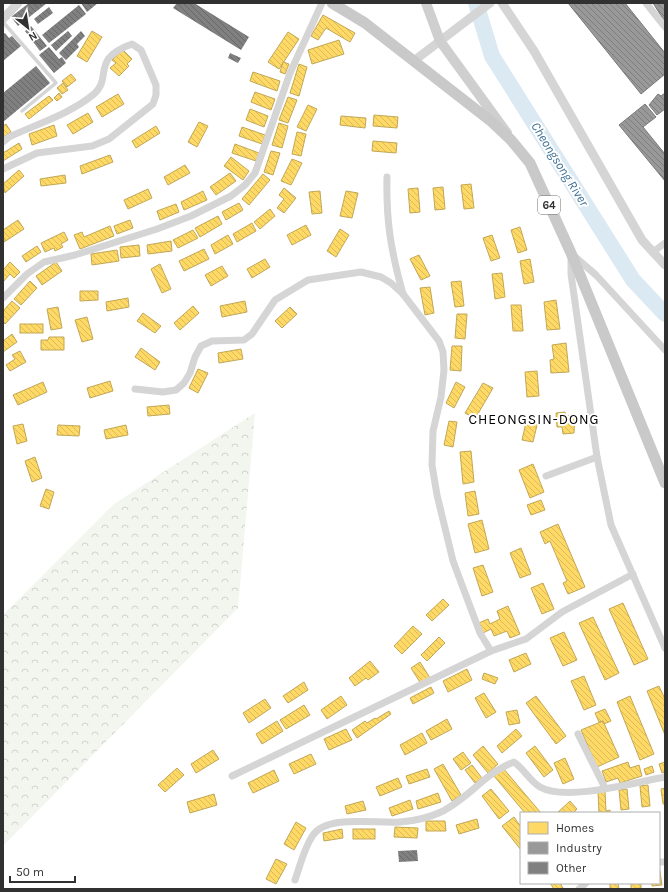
<svg xmlns="http://www.w3.org/2000/svg" width="668" height="892" viewBox="0 0 668 892" font-family="Karla,sans-serif">
	<style>
		.forest { fill: url(#forest-crowns) }
		.homes { fill: url(#homes-back-hatch); stroke: #c1a756 }
		.industry { fill: url(#industry-back-hatch); stroke: #7a7a7a }
		.lines { fill: none; stroke-linecap: round; stroke-linejoin: round }
		.river { stroke: #dbe9f2; stroke-width: 16 }
		.building { fill: url(#building-back-hatch) }
		.service { stroke: #d5d5d5; stroke-width: 3.5 }
		.minor { stroke: #d5d5d5; stroke-width: 7 }
		.tertiary { stroke: #d5d5d5; stroke-width: 9 }
		.secondary { stroke: #cfcfcf; stroke-width: 10 }
		.primary { stroke: #c9c9c9; stroke-width: 11 }
		.labels { text-anchor: middle; dominant-baseline: central; stroke-width: 4; stroke-linejoin: round; paint-order: stroke }
		.shield { fill: #fff; stroke: #6f6f6f; stroke-width: 1 }
		.shield-label { font-size: 11px; font-weight: bold; fill: #313131 }
		.water-label { font-size: 13px; font-style: italic; fill: #3e7095; stroke: #fff }
		.quarter-label { font-size: 14px; letter-spacing: 1px; fill: #000; stroke: #fff }
	</style>
	<defs>
		<pattern id="forest-crowns" width="20" height="18" patternUnits="userSpaceOnUse"><rect width="20" height="18" fill="#f2f6ee"/><path d="M2 6a3 3 0 1 1 6 0M12 15a3 3 0 1 1 6 0" fill="none" stroke="#d0d3cd"/></pattern>
		<pattern id="homes-back-hatch" width="6" height="6" patternUnits="userSpaceOnUse"><rect width="6" height="6" fill="#ffd966"/><path d="M-1 5l2 2M0 0l6 6M5-1l2 2" fill="none" stroke="#dbbb59"/></pattern>
		<pattern id="industry-back-hatch" width="6" height="6" patternUnits="userSpaceOnUse"><rect width="6" height="6" fill="#999"/><path d="M-1 5l2 2M0 0l6 6M5-1l2 2" fill="none" stroke="#7d7d7d"/></pattern>
		<pattern id="building-back-hatch" width="6" height="6" patternUnits="userSpaceOnUse"><rect width="6" height="6" fill="#808080"/><path d="M-1 5l2 2M0 0l6 6M5-1l2 2" fill="none" stroke="#696969"/></pattern>
	</defs>
	<rect width="100%" height="100%" fill="#fff"/>
	<path class="forest" d="M255 413 238 608 3 846V615L114 504Z"/>
	<g class="homes">
		<path d="M323 15 355 33 350 42 326 28 318 40 311 36Z"/>
		<path d="M92 31 102 37 87 62 77 56Z"/>
		<path d="M288 32 299 39 279 69 268 62Z"/>
		<path d="M339 40 344 54 312 64 308 50Z"/>
		<path d="M123 50 132 59 127 64 129 66 119 76 110 68 116 63 112 60Z"/>
		<path d="M283 62 289 64 285 74 280 72Z"/>
		<path d="M299 64 307 67 299 96 290 93Z"/>
		<path d="M253 72 280 81 277 91 250 81Z"/>
		<path d="M71 74 76 80 67 87 62 81Z"/>
		<path d="M63 83 68 90 62 94 57 88Z"/>
		<path d="M255 92 275 99 271 110 251 102Z"/>
		<path d="M59 93 62 97 57 101 54 98Z"/>
		<path d="M118 94 124 104 102 117 96 107Z"/>
		<path d="M49 96 53 100 29 119 25 114Z"/>
		<path d="M288 97 297 100 288 123 279 120Z"/>
		<path d="M308 105 317 109 306 131 297 127Z"/>
		<path d="M250 109 268 116 264 127 246 120Z"/>
		<path d="M88 113 93 122 73 134 67 125Z"/>
		<path d="M374 115 398 117 397 128 373 126Z"/>
		<path d="M341 116 366 118 365 128 340 125Z"/>
		<path d="M199 122 208 126 197 147 188 142Z"/>
		<path d="M279 123 288 126 282 148 272 145Z"/>
		<path d="M6 124 11 132 3 137V126Z"/>
		<path d="M54 125 57 136 32 145 29 134Z"/>
		<path d="M156 126 160 133 136 148 132 141Z"/>
		<path d="M242 127 265 135 262 144 239 136Z"/>
		<path d="M297 132 306 134 301 156 292 154Z"/>
		<path d="M373 141 397 143 396 153 372 151Z"/>
		<path d="M19 143 22 149 3 161V153Z"/>
		<path d="M235 144 259 153 256 161 232 153Z"/>
		<path d="M271 151 280 153 273 175 264 172Z"/>
		<path d="M110 155 113 162 82 174 80 166Z"/>
		<path d="M231 157 249 171 243 180 224 166Z"/>
		<path d="M292 159 302 163 291 185 281 181Z"/>
		<path d="M185 165 190 173 168 185 164 177Z"/>
		<path d="M19 170 24 176 5 193 3 184Z"/>
		<path d="M230 173 236 181 216 195 210 187Z"/>
		<path d="M263 174 270 180 249 205 242 199Z"/>
		<path d="M65 175 66 183 41 186 40 179Z"/>
		<path d="M471 184 474 208 464 209 461 185Z"/>
		<path d="M443 187 445 209 435 210 433 188Z"/>
		<path d="M284 188 296 198 284 213 277 208 284 199 279 195Z"/>
		<path d="M418 188 420 212 410 213 408 189Z"/>
		<path d="M148 189 152 198 128 209 124 200Z"/>
		<path d="M203 191 207 200 184 210 181 202Z"/>
		<path d="M320 191 322 213 312 214 309 192Z"/>
		<path d="M346 191 358 193 352 218 340 216Z"/>
		<path d="M239 203 243 210 226 220 222 212Z"/>
		<path d="M176 204 179 212 160 220 157 211Z"/>
		<path d="M270 209 275 216 260 229 254 222Z"/>
		<path d="M218 216 222 224 200 237 195 228Z"/>
		<path d="M18 220 24 229 4 242 3 230Z"/>
		<path d="M130 220 133 228 117 234 114 226Z"/>
		<path d="M252 223 256 231 237 242 233 234Z"/>
		<path d="M306 225 311 235 292 245 287 235Z"/>
		<path d="M110 226 114 236 80 249 74 235 82 232 84 237Z"/>
		<path d="M520 227 527 250 518 253 511 230Z"/>
		<path d="M340 229 349 235 336 257 327 251Z"/>
		<path d="M193 230 198 238 178 248 173 240Z"/>
		<path d="M64 232 68 240 61 244 63 247 55 251 54 248 45 252 41 243Z"/>
		<path d="M228 235 233 244 215 254 211 245Z"/>
		<path d="M492 235 500 258 491 261 483 238Z"/>
		<path d="M171 241 172 251 148 254 147 245Z"/>
		<path d="M139 245 140 256 121 258 120 247Z"/>
		<path d="M37 246 41 252 26 262 22 256Z"/>
		<path d="M204 249 209 259 184 271 179 261Z"/>
		<path d="M117 250 119 261 92 265 91 254Z"/>
		<path d="M419 255 430 276 421 280 410 259Z"/>
		<path d="M265 259 270 267 252 278 247 269Z"/>
		<path d="M530 259 534 282 524 284 520 261Z"/>
		<path d="M10 262 20 272 14 278 10 274 3 282V270Z"/>
		<path d="M56 262 62 271 42 285 36 276Z"/>
		<path d="M160 264 171 289 162 293 151 269Z"/>
		<path d="M222 266 228 276 211 286 205 275Z"/>
		<path d="M502 273 505 297 495 299 492 274Z"/>
		<path d="M30 281 37 288 21 305 14 299Z"/>
		<path d="M461 281 464 306 455 307 451 282Z"/>
		<path d="M430 287 434 313 425 315 420 288Z"/>
		<path d="M80 291H98V300L80 301Z"/>
		<path d="M128 298 129 307 107 311 106 302Z"/>
		<path d="M556 300 560 329 547 330 544 302Z"/>
		<path d="M12 301 20 308 5 324 3 322V311Z"/>
		<path d="M245 301 247 312 222 317 220 306Z"/>
		<path d="M511 305H521L523 331H513Z"/>
		<path d="M193 306 199 313 180 330 174 323Z"/>
		<path d="M58 307 62 328 51 330 47 309Z"/>
		<path d="M290 307 297 314 282 328 275 321Z"/>
		<path d="M143 313 161 326 155 333 137 321Z"/>
		<path d="M457 314H467L465 339 455 338Z"/>
		<path d="M87 317 93 339 82 342 75 320Z"/>
		<rect x="20" y="324" width="23" height="9"/>
		<path d="M12 334 17 342 3 352V341Z"/>
		<path d="M49 337H64V350H41V340H48Z"/>
		<path d="M566 343 569 372 551 373 550 360 554 359 552 345Z"/>
		<path d="M452 346H462L461 371 450 370Z"/>
		<path d="M141 348 160 362 155 370 135 357Z"/>
		<path d="M241 349 243 359 219 363 218 353Z"/>
		<path d="M20 351 26 362 10 371 6 365 15 359 12 355Z"/>
		<path d="M198 369 208 373 198 393 189 388Z"/>
		<path d="M537 371 539 396 527 397 525 372Z"/>
		<path d="M110 381 113 391 90 398 87 388Z"/>
		<path d="M43 382 47 392 18 405 13 395Z"/>
		<path d="M456 382 465 387 454 408 446 403Z"/>
		<path d="M483 383 493 388 475 419 465 413Z"/>
		<path d="M169 405 170 414 148 416 147 407Z"/>
		<path d="M565 412 566 416 575 415 574 433 563 434 562 427H557L556 413Z"/>
		<path d="M527 418 538 421 533 442 522 440Z"/>
		<path d="M449 421 457 422 453 447 444 445Z"/>
		<path d="M23 424 27 441 17 444 13 426Z"/>
		<path d="M58 425 80 426 79 436 57 435Z"/>
		<path d="M126 425 128 435 106 439 104 430Z"/>
		<path d="M471 451 474 482 463 484 460 452Z"/>
		<path d="M35 457 42 478 32 482 25 461Z"/>
		<path d="M533 464 544 492 530 498 519 470Z"/>
		<path d="M46 489 54 492 49 509 40 506Z"/>
		<path d="M475 491 479 514 468 516 465 493Z"/>
		<path d="M541 500 545 510 531 515 527 505Z"/>
		<path d="M482 520 489 549 475 553 468 524Z"/>
		<path d="M558 524 585 587 568 594 563 583 567 581 550 541 545 544 540 532Z"/>
		<path d="M521 548 531 574 520 578 510 553Z"/>
		<path d="M483 565 493 592 482 596 473 568Z"/>
		<path d="M543 583 554 609 542 614 531 588Z"/>
		<path d="M443 599 449 605 432 621 426 615Z"/>
		<path d="M623 603 648 659 634 665 609 609Z"/>
		<path d="M508 606 520 634 510 638 507 631 494 636 491 629 483 633 479 623 488 619 490 624 500 619 497 611Z"/>
		<path d="M593 617 619 673 605 680 579 623Z"/>
		<path d="M413 626 422 634 402 654 394 646Z"/>
		<path d="M564 632 577 660 563 666 550 638Z"/>
		<path d="M439 637 445 643 427 661 421 655Z"/>
		<path d="M526 653 531 664 514 672 509 660Z"/>
		<path d="M370 661 379 672 368 680 366 678 355 686 349 678Z"/>
		<path d="M420 662 430 678 421 684 411 668Z"/>
		<path d="M467 669 472 680 448 692 443 681Z"/>
		<path d="M484 673 498 678 495 684 482 679Z"/>
		<path d="M584 676 596 705 584 710 571 681Z"/>
		<path d="M304 682 308 690 288 703 283 696Z"/>
		<path d="M659 686 665 699V735L647 691Z"/>
		<path d="M431 687 434 693 413 704 410 698Z"/>
		<path d="M484 693 496 712 486 718 475 698Z"/>
		<path d="M341 696 347 705 327 719 321 710Z"/>
		<path d="M536 696 566 736 556 744 526 703Z"/>
		<path d="M630 696 654 754 640 760 617 702Z"/>
		<path d="M265 699 271 708 249 723 243 713Z"/>
		<path d="M304 705 310 715 286 729 280 720Z"/>
		<path d="M605 709 611 721 604 724 603 721 599 722 595 713Z"/>
		<path d="M517 710 520 723 509 725 506 712Z"/>
		<path d="M389 711 391 714 357 738 352 730 365 721 367 723 375 718 376 719Z"/>
		<path d="M447 719 452 729 431 740 426 731Z"/>
		<path d="M277 721 283 731 262 744 256 734Z"/>
		<path d="M603 721 619 757 597 767 581 730Z"/>
		<path d="M346 729 352 740 329 750 324 739Z"/>
		<path d="M516 729 522 736 502 753 497 746Z"/>
		<path d="M422 733 427 743 405 755 400 745Z"/>
		<path d="M483 746 498 764 488 773 473 755Z"/>
		<path d="M535 746 553 770 544 777 526 753Z"/>
		<path d="M213 750 219 759 196 773 191 764Z"/>
		<path d="M463 752 471 763 461 770 453 759Z"/>
		<path d="M311 754 316 764 294 774 289 764Z"/>
		<path d="M565 758 574 779 563 784 554 763Z"/>
		<path d="M628 762 630 768 639 765 642 776 620 783 618 778 606 782 602 771Z"/>
		<path d="M665 762V772L662 773 659 764Z"/>
		<path d="M443 764 461 795 452 801 434 769Z"/>
		<path d="M472 765 482 778 475 783 465 770Z"/>
		<path d="M652 766 654 772 646 775 644 769Z"/>
		<path d="M177 768 184 775 165 792 158 785Z"/>
		<path d="M503 768 541 813H525L494 776Z"/>
		<path d="M427 769 430 777 409 784 406 776Z"/>
		<path d="M274 770 279 781 253 793 248 783Z"/>
		<path d="M398 778 402 787 380 796 376 787Z"/>
		<path d="M648 785 650 806 642 807 640 786Z"/>
		<path d="M665 788V804H663L661 789Z"/>
		<path d="M491 789 509 811 499 819 482 796Z"/>
		<path d="M627 789 629 809 621 810 619 790Z"/>
		<path d="M605 791 606 811 610 810V813H599L598 792Z"/>
		<path d="M438 793 441 802 418 809 416 801Z"/>
		<path d="M214 794 217 805 190 813 187 802Z"/>
		<path d="M410 800 413 809 392 816 389 808Z"/>
		<path d="M363 801 366 810 347 814 345 806Z"/>
		<path d="M570 801 577 809 573 813H557Z"/>
		<path d="M514 817 521 827V850L502 826Z"/>
		<path d="M477 819 479 828 459 834 456 825Z"/>
		<path d="M426 821H445L446 831H426Z"/>
		<path d="M296 822 306 828 294 850 284 844Z"/>
		<path d="M395 827 418 828 417 838 394 837Z"/>
		<path d="M342 829 343 838 324 841 323 833Z"/>
		<rect x="353" y="829" width="22" height="10"/>
		<path d="M276 859 287 864 276 884 266 879Z"/>
		<path d="M659 865 662 885 652 886V883H659Z"/>
		<path d="M550 883H560L563 888 554 889Z"/>
		<path d="M610 883H618L619 889H610Z"/>
		<path d="M631 883H641V888L631 889Z"/>
	</g>
	<g class="industry">
		<path d="M568 3H625L665 53V74L641 94Z"/>
		<path d="M653 3H665V22Z"/>
		<path d="M665 93V109L657 115 649 105 658 94 661 96Z"/>
		<path d="M645 104 656 117 643 127 665 154V181L619 125Z"/>
	</g>
	<g class="lines">
		<path class="river" d="M476 3 492 56 633 280 665 314"/>
	</g>
	<g class="building">
		<path d="M29 3H47L18 26 11 17Z"/>
		<path d="M81 3H98L87 12Z"/>
		<path d="M177 3H194L249 37 241 50 173 8Z"/>
		<path d="M79 5 86 14 49 43 42 35Z"/>
		<path d="M49 7 53 13 38 24 34 19Z"/>
		<path d="M31 26 47 46 40 51 25 31Z"/>
		<path d="M68 31 72 36 56 51 51 45Z"/>
		<path d="M81 31 85 36 77 44 79 47 66 60 59 53Z"/>
		<path d="M5 33 9 38 12 36 21 46 3 61V34Z"/>
		<path d="M49 47 59 59 62 57 66 63 54 73 39 55Z"/>
		<path d="M230 53 241 58 238 63 228 58Z"/>
		<path d="M36 66 50 83 3 122V93Z"/>
		<path d="M417 850 418 861 399 862 398 851Z"/>
	</g>
	<g class="lines">
		<path class="service" d="M3 22 56 83 22 111"/>
		<g class="minor">
			<path d="M646 3 665 27"/>
			<path d="M3 142 9 137C37 124 70 114 94 94 113 77 90 59 132 44L141 50 156 85V95L153 104 109 139 92 146 37 153 3 169"/>
			<path d="M387 177C386 222 391 251 403 294"/>
			<path d="M653 252 665 243"/>
			<path d="M573 255 596 275 665 350"/>
			<path d="M571 260V274L597 457 611 525 665 648"/>
			<path d="M3 298 27 274 44 262 75 255 157 229 191 216 231 196 245 185 255 173 290 73 322 3"/>
			<path d="M135 389 163 392 176 390 184 383 190 373 195 357 201 346 212 341 244 340 252 334 275 300 308 280 361 272 381 277 391 283 403 294 439 341 443 352 444 370 441 397 433 431 432 465 437 495 453 561 480 633 491 651"/>
			<path d="M546 476 597 457"/>
			<path d="M578 734 605 788"/>
			<path d="M232 776 491 651 526 639 562 612 633 574"/>
			<path d="M659 862H665"/>
			<path d="M295 880C300 866 304 848 313 835 328 814 377 824 400 822 415 821 428 818 441 812 468 799 486 772 514 762 524 769 530 781 540 787 566 802 636 782 665 777"/>
			<path d="M579 889 586 883"/>
		</g>
		<g class="tertiary">
			<path d="M502 3 534 51 642 240 665 265"/>
			<path d="M3 19 18 3"/>
			<path d="M415 60 490 3"/>
		</g>
		<path class="secondary" d="M426 3 440 41 507 133"/>
		<path class="primary" d="M332 3 365 23 492 122 511 140 530 163 571 253 665 483"/>
	</g>
	<g class="labels">
		<rect class="shield" x="538" y="196" width="22" height="18" rx="3"/>
		<g class="shield-label">
			<text x="549" y="205">64</text>
		</g>
		<g class="water-label">
			<text transform="translate(560 164) rotate(58)">Cheongsong River</text>
		</g>
		<g class="quarter-label">
			<text x="534" y="419">CHEONGSIN-DONG</text>
		</g>
	</g>
	<rect width="668" height="892" fill="none" stroke="#313131" stroke-width="8"/>
	<rect x="520" y="812" width="140" height="72" fill="#ffffff" stroke="#adadad"/>
	<rect x="528" y="822" width="20" height="12" fill="#ffd966" stroke="#adadad"/>
	<text x="556" y="832" font-size="12" fill="#313131">Homes</text>
	<rect x="528" y="842" width="20" height="12" fill="#999999" stroke="#adadad"/>
	<text x="556" y="852" font-size="12" fill="#313131">Industry</text>
	<rect x="528" y="862" width="20" height="12" fill="#808080" stroke="#adadad"/>
	<text x="556" y="872" font-size="12" fill="#313131">Other</text>
	<g transform="translate(28 28) rotate(150)" stroke="#ffffff" stroke-width="3" paint-order="stroke">
	<path d="M0-3L7 15L0 10L-7 15Z" fill="#313131"/>
	<text y="-6" font-size="11" font-weight="bold" text-anchor="middle" fill="#313131">N</text>
	</g>
	<path d="M10 876v6h65v-6" fill="none" stroke="#313131" stroke-width="2"/>
	<text x="16" y="876" font-size="12" fill="#313131" stroke="#ffffff" stroke-width="3" paint-order="stroke">50 m</text>
</svg>
